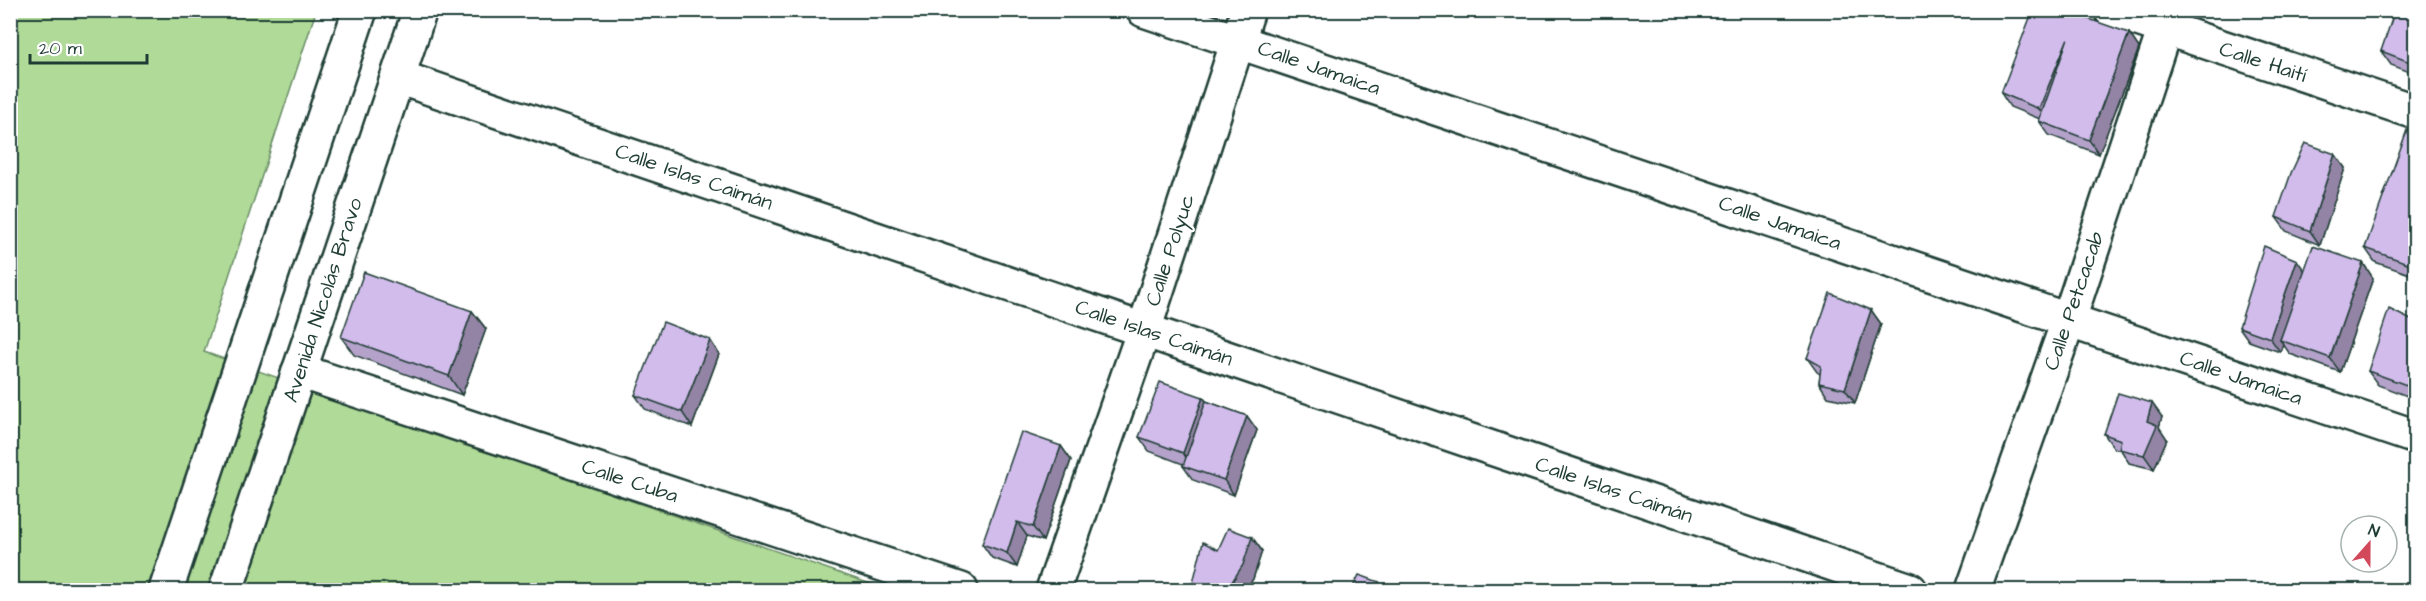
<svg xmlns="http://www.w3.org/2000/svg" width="2426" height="601" viewBox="0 0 2426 601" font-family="'Architects Daughter',sans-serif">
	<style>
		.green { fill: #b0da97; stroke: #688c66; stroke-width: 1.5 }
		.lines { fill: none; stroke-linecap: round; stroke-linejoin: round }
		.minor-casing { stroke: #1f3d34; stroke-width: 38 }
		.tertiary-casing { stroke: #1f3d34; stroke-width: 38 }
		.secondary-casing { stroke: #1f3d34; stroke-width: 38 }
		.minor { stroke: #fff; stroke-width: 33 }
		.tertiary { stroke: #fff; stroke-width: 33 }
		.secondary { stroke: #fff; stroke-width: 33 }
		.wall { fill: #b5a2cb; stroke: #1f3d34; stroke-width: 1.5 }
		.shaded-wall { fill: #9384a5; stroke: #1f3d34; stroke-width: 1.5 }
		.building { fill: #d2bcec; stroke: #1f3d34; stroke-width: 1.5 }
		.labels { text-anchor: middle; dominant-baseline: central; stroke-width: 4.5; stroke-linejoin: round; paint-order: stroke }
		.street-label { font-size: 21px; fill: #1f3d34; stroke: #fff }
	</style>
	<rect width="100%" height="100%" fill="#fff"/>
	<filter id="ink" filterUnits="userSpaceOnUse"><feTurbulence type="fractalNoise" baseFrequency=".0167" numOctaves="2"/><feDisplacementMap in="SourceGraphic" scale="12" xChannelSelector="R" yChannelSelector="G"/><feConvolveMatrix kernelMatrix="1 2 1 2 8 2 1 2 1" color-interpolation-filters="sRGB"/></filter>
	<g filter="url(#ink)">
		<path class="green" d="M10 11H316L204 352 888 590H11Z"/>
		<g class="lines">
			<defs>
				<g id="minor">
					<path d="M1144 10 2416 437"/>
					<path d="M398 77 1910 590"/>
					<path d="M299 371 961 590"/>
					<path d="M1053 590 1144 330 1248 10"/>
					<path d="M1973 590 2069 319 2171 10"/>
				</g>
				<path id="tertiary" d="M2111 10 2416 112"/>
				<g id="secondary">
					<path d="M166 590 360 10"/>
					<path d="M226 590 420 10"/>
				</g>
			</defs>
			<use href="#minor" class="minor-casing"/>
			<use href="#tertiary" class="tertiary-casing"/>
			<use href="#secondary" class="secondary-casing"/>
			<use href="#minor" class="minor"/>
			<use href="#tertiary" class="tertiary"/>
			<use href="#secondary" class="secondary"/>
		</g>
		<g class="wall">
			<path d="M2415 10V74L2391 65 2381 51Z"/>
			<path d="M2129 33 2139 48 2099 154 2049 135 2039 121 2040 119 2010 107 2001 93Z"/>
			<path d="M2415 133V276L2375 262 2365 248Z"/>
			<path d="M2335 154 2345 168 2320 245 2286 231 2276 217Z"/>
			<path d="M2363 263 2373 278 2340 372 2290 354 2283 344 2280 352 2249 341 2239 327 2305 270Z"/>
			<path d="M1871 310 1881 324 1855 403 1828 397 1819 383 1820 374 1817 372 1807 358Z"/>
			<path d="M472 311 486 329 462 395 354 355 341 337Z"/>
			<path d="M2415 322V399L2378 385 2368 371Z"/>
			<path d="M710 340 719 354 692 427 645 409 635 395Z"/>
			<path d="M1203 397 1206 401 1247 416 1257 430 1234 495 1193 480 1183 466V464L1149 451 1139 437Z"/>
			<path d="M2162 417 2159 427 2167 439 2154 469 2129 463 2121 450 2114 448 2104 434Z"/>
			<path d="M1061 446 1071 460 1043 541 1027 536 1017 567 992 558 982 544Z"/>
			<path d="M1252 537 1262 551 1253 579 1245 591H1198L1193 583 1218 550Z"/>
		</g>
		<g class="shaded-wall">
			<path d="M2129 33 2139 48 2099 154 2089 140Z"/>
			<path d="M2068 38 2049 123 2039 109Z"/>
			<path d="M2335 154 2345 168 2320 245 2310 231Z"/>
			<path d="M2415 256V269L2413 265Z"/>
			<path d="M2297 260 2307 274 2280 340 2283 344 2280 352 2270 338Z"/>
			<path d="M2363 263 2373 278 2340 372 2330 358Z"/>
			<path d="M1871 310 1881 324 1855 403 1845 389Z"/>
			<path d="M472 311 486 329 462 395 449 376Z"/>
			<path d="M710 340 719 354 692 427 682 412Z"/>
			<path d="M2415 374V392L2412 387Z"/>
			<path d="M1203 397 1213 411 1193 468 1183 453Z"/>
			<path d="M2152 403 2162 417 2159 427 2167 439 2154 469 2144 455 2147 421Z"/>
			<path d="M1247 416 1257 430 1234 495 1224 480Z"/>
			<path d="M1061 446 1071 460 1043 541 1033 527Z"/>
			<path d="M1017 522 1027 536 1017 567 1007 553Z"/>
			<path d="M1252 537 1262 551 1253 579 1245 591H1226Z"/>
			<path d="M1379 582 1385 591H1376Z"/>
		</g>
		<g class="building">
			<path d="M2033 10H2063L2129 33 2089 140 2039 121 2068 38 2039 109 2001 93Z"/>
			<path d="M2395 10H2415V64L2381 51Z"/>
			<path d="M2407 130 2415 133V256L2413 265 2365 248Z"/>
			<path d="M2305 143 2335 154 2310 231 2276 217 2291 173Z"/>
			<path d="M2264 246 2297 260 2270 338 2239 327Z"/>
			<path d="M2313 246 2363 263 2330 358 2280 340Z"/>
			<path d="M364 272 472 311 449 376 341 337Z"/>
			<path d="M1830 293 1871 310 1845 389 1819 383 1821 366 1807 358Z"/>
			<path d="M2389 309 2415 322V374L2412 387 2368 371Z"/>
			<path d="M663 322 710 340 682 412 635 395Z"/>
			<path d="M1160 382 1203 397 1183 453 1139 437Z"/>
			<path d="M2118 393 2152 403 2147 421 2157 425 2144 455 2119 449 2121 440 2104 434Z"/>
			<path d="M1206 401 1247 416 1224 480 1183 466Z"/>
			<path d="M1021 432 1061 446 1033 527 1017 522 1007 553 982 544Z"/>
			<path d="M1228 528 1252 537 1243 565 1226 591H1208L1193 583 1203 542 1218 550Z"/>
			<path d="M1359 575 1379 582 1376 591H1351Z"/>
			<path d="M1334 588 1345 591H1334Z"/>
		</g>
	</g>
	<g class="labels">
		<g class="street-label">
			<text transform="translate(2263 62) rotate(18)">Calle Haití</text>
			<text transform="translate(1319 68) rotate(19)">Calle Jamaica</text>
			<text transform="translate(694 177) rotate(19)">Calle Islas Caimán</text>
			<text transform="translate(1780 223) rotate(19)">Calle Jamaica</text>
			<text transform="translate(1170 250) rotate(-72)">Calle Polyuc</text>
			<text transform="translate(323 300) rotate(-72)">Avenida Nicolás Bravo</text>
			<text transform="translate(2074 301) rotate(-71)">Calle Petcacab</text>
			<text transform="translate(1154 333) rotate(19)">Calle Islas Caimán</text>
			<text transform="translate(2241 378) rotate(19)">Calle Jamaica</text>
			<text transform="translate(630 481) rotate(18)">Calle Cuba</text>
			<text transform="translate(1614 490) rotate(19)">Calle Islas Caimán</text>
		</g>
	</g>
	<rect width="2426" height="601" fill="none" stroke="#fff" stroke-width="36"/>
	<rect x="18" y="18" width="2390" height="565" fill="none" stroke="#1f3d34" stroke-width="2" filter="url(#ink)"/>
	<g transform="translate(2369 544) rotate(21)"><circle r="28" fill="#ffffff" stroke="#a5b1ae" stroke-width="1.5"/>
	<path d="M0-4.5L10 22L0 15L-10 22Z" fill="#d1495b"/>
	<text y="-9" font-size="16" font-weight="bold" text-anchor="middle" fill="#1f3d34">N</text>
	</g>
	<path d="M30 54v9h117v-9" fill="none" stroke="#1f3d34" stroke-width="3"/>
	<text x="39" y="54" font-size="18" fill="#1f3d34" stroke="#ffffff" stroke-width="4.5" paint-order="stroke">20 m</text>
</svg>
